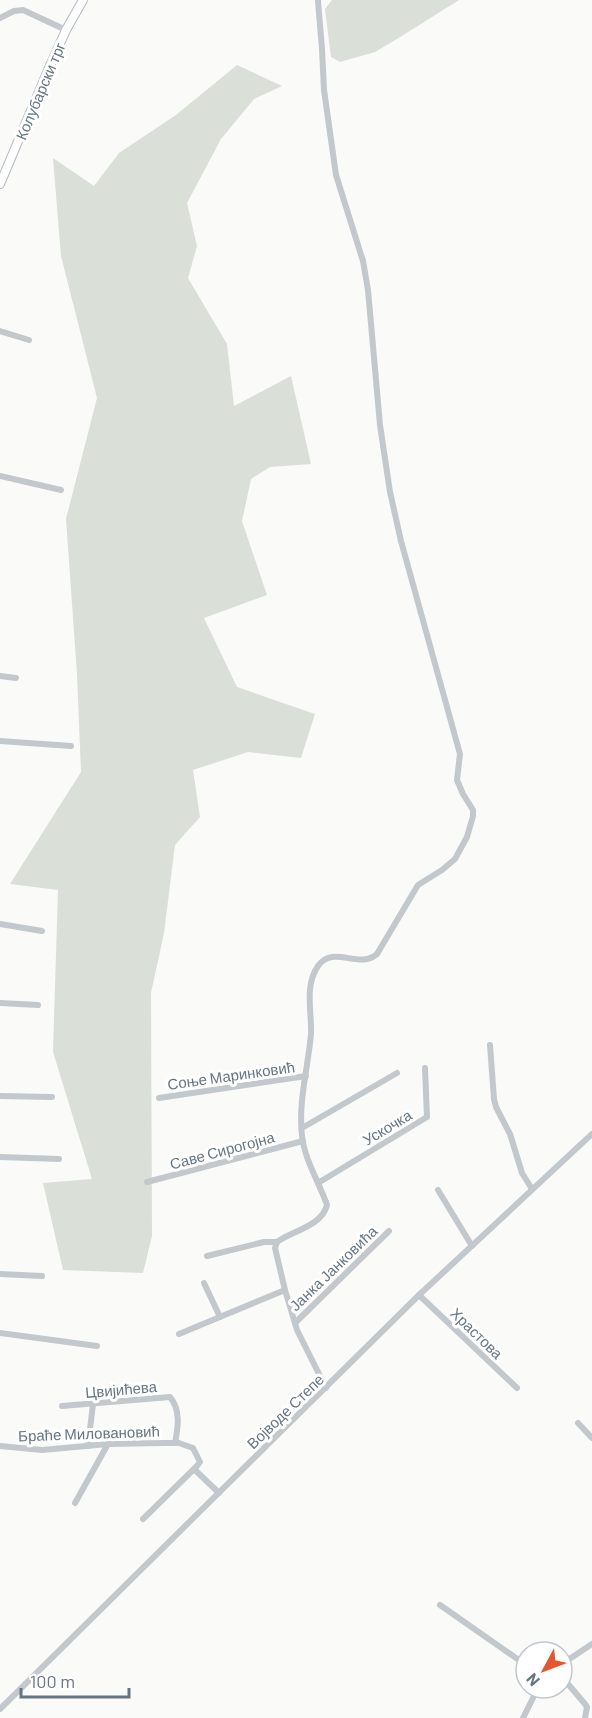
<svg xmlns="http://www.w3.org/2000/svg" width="592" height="1718" viewBox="0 0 592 1718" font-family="Barlow,sans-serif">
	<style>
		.green { fill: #dadfd7 }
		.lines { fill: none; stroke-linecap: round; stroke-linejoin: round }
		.secondary-casing { stroke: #b3babf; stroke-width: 10 }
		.street { stroke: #c3c8cc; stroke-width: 6 }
		.secondary { stroke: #fff; stroke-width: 8 }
		.labels { text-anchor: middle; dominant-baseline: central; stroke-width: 6; stroke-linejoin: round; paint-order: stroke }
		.street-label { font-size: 15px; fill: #657683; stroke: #fff }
	</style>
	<rect width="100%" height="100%" fill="#fafaf8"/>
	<g class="green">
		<path d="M332 0H459L397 39 375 52 340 62 331 57 325 9Z"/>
		<path d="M237 65 282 86 254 99 221 139 187 203 197 246 188 278 227 344 234 406 291 376 311 464 270 467 251 479 242 521 267 595 204 618 237 687 315 714 301 758 248 752 193 770 200 817 175 845 164 933 151 993 152 1236 143 1273 63 1270 43 1183 92 1179 53 1052 58 890 10 884 81 772 77 674 66 519 97 398 61 256 53 158 94 186 119 153 176 115Z"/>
	</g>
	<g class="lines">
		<defs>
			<path id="secondary" d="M0 184 49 68 66 30 83 0"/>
		</defs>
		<use href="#secondary" class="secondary-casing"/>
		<g class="street">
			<path d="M318 1 322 49 324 90 336 175 363 261 368 290 380 425 390 492 401 541 460 754 457 780 463 794 473 810V816L467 837 455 859 442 870 418 885 377 954C359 970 333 944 318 966 304 986 312 1013 311 1034 308 1068 298 1102 302 1136 305 1161 319 1182 327 1205 322 1226 292 1231 277 1242L275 1248 285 1290 297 1330 326 1388"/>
			<path d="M0 18 14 11 23 10 66 30"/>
			<path d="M0 331 29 340"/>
			<path d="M0 476 61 490"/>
			<path d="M0 676 16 678"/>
			<path d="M0 741 71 746"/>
			<path d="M0 924 42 931"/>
			<path d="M0 1003 38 1005"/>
			<path d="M490 1045 494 1099 496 1107 510 1134 522 1173 532 1189"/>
			<path d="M0 1096 52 1097"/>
			<path d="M159 1098 306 1076"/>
			<path d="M302 1128 397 1073"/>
			<path d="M0 1157 59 1159"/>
			<path d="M147 1182 303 1141"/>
			<path d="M318 1183 427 1117 425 1068"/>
			<path d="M438 1190 472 1246"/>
			<path d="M207 1256 264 1242H277"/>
			<path d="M0 1274 42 1276"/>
			<path d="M204 1283 220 1317"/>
			<path d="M419 1295 517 1388"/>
			<path d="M295 1323 389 1231"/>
			<path d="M0 1333 97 1346"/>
			<path d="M179 1334 285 1290"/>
			<path d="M62 1406 170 1397C181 1410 178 1428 175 1443"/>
			<path d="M578 1423 592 1438"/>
			<path d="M0 1446 42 1450 108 1444 164 1443H179L193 1448 200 1462 197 1466 143 1519"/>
			<path d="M88 1446 93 1404"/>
			<path d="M195 1470 219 1493"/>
			<path d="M75 1503 108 1444"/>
			<path d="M440 1605 526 1665"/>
			<path d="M562 1664 592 1644"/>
			<path d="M562 1677 585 1704 587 1707 585 1718"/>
			<path d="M0 1709 419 1295 592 1134"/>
			<path d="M523 1718 538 1688"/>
		</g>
		<use href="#secondary" class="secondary"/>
	</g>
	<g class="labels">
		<g class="street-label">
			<text transform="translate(40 91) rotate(-67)">Колубарски трг</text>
			<text transform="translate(231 1075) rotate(-8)">Соње Маринковић</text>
			<text transform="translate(387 1127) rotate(-31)">Ускочка</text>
			<text transform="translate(222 1150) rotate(-15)">Саве Сирогојна</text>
			<text transform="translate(333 1268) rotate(-44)">Јанка Јанковића</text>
			<text transform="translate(477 1333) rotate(44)">Храстова</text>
			<text transform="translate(121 1389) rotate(-5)">Цвијићева</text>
			<text transform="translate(285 1411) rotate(-44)">Војводе Степе</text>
			<text transform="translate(89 1433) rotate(-2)">Браће Миловановић</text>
		</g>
	</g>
	<g transform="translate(544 1670) rotate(229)"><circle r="28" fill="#ffffff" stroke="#c1c8cd" stroke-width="1.5"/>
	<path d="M0-4.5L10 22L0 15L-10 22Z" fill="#e4572e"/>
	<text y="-9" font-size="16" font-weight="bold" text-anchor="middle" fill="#657683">N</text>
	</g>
	<path d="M21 1688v9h108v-9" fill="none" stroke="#657683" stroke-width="3"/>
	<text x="30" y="1688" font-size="18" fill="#657683" stroke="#ffffff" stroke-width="4.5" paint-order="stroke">100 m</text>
</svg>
